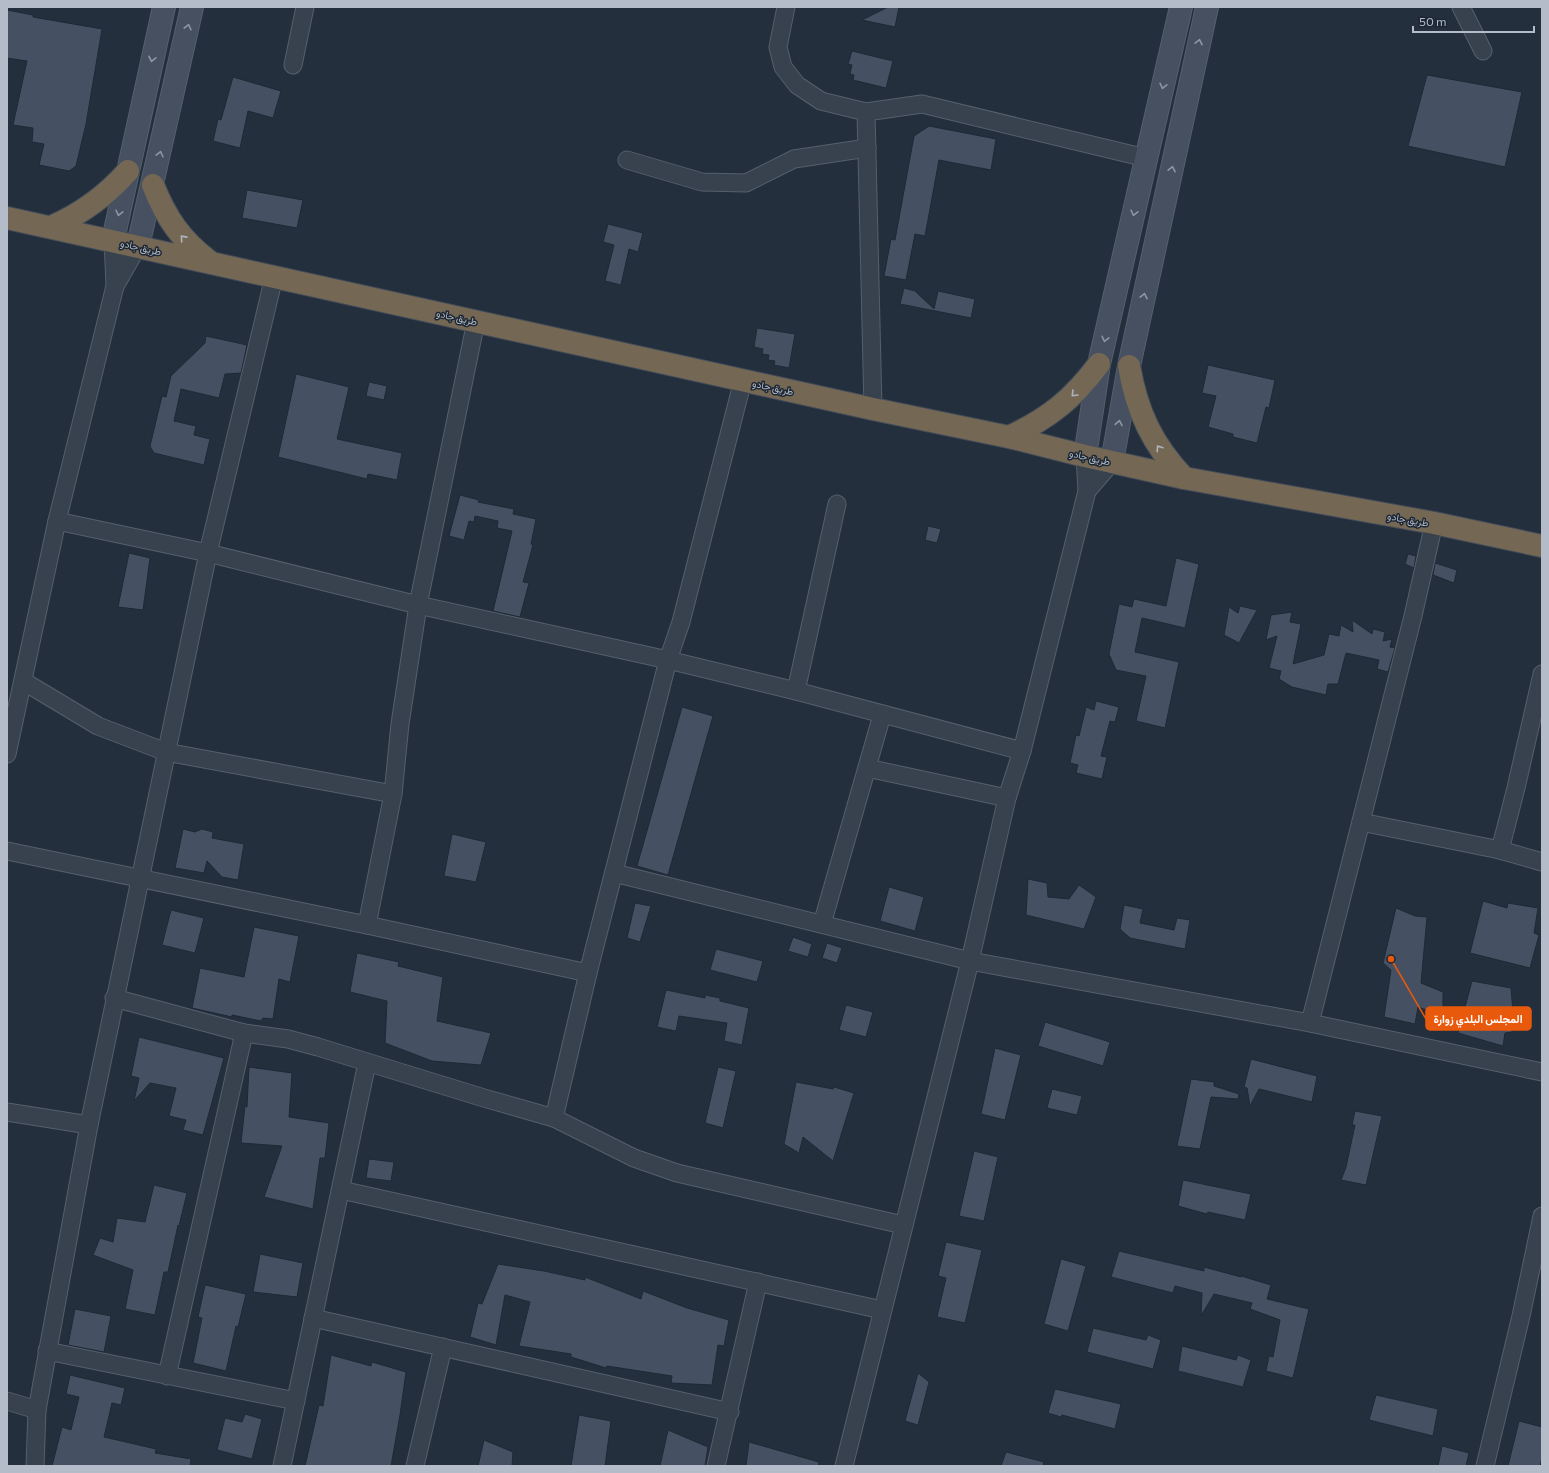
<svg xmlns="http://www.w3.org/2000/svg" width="1549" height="1473" viewBox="0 0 1549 1473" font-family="Commissioner,Vazirmatn,sans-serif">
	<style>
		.building { fill: #455162; stroke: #1f2835 }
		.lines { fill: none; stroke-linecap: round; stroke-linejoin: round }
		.street-casing { stroke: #565f6c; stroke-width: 19 }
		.secondary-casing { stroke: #565f6c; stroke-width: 24 }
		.highway-casing { stroke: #434c59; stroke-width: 24 }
		.street { stroke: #38414e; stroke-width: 17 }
		.secondary { stroke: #465061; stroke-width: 22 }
		.highway { stroke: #746855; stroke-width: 22 }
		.oneway { stroke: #8e96a5 }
		.oneway2 { stroke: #aeb4bd }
		.labels { text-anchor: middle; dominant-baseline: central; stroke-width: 3; stroke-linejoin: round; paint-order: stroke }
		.street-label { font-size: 10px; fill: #b4bcc9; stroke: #1d2633 }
		.leader { fill: none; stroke: #e8590c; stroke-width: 1.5 }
		.callout-dot { fill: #e8590c; stroke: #1d2633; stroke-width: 1.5 }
		.callout { fill: #e8590c; stroke: #e8590c; stroke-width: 1.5 }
		.callout-label { font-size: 11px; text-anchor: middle; font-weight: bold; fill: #fff }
	</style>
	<rect width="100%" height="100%" fill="#242f3e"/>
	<g class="building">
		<path d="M888 7H899L895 27 862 20Z"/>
		<path d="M7 10 33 15V17L102 29 86 124 76 166 69 171 39 165 44 144 32 142 33 128 13 125 27 61 7 58Z"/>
		<path d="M852 51 893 61 886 88 853 80 854 75 850 74 852 65 848 64Z"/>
		<path d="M1427 75 1522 92 1505 167 1408 146Z"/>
		<path d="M233 77 281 91 273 118 248 111 240 148 213 141 218 119 221 120Z"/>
		<path d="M929 126 996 139 991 170 939 160 925 236 915 234 906 280 884 276 891 239 895 240 914 136Z"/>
		<path d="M247 190 303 200 297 228 242 218Z"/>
		<path d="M608 224 643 233 638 252 629 249 621 285 605 281 614 245 603 242Z"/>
		<path d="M904 288 915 291 934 309 938 291 975 299 971 318 900 304Z"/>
		<path d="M757 328 795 334 789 368 774 365 775 361 768 360 769 355 762 354 763 349 754 347Z"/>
		<path d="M206 336 247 345 241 373 225 374 219 398 181 389 174 421 196 426 194 435 210 439 204 465 154 453 150 446 162 396 166 397 171 376 205 343Z"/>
		<path d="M1208 365 1275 380 1269 408 1266 407 1257 443 1233 437V434L1208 427 1216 396 1202 393Z"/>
		<path d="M296 374 349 387 337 439 402 453 397 480 368 474 367 479 278 457Z"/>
		<path d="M369 382 387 386 384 400 366 396Z"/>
		<path d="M460 495 479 500 478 502 514 509 513 514 536 519 531 544 533 545 523 582 529 583 520 617 493 611 512 531 497 528 498 521 475 516 474 522 469 521 464 540 449 536Z"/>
		<path d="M928 526 941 529 937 543 925 540Z"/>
		<path d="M129 553 150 558 143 610 118 607Z"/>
		<path d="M1408 554 1416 556 1414 568 1405 564Z"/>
		<path d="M1176 558 1199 564 1185 628 1142 618 1135 652 1179 662 1165 728 1136 721 1146 676 1116 670 1109 654 1119 604 1132 607 1134 599 1166 606Z"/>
		<path d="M1435 563 1457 570 1454 583 1433 575Z"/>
		<path d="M1240 606 1257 610 1239 643 1224 635 1229 607 1238 613Z"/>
		<path d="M1292 612 1290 622 1301 624 1293 664 1324 655 1329 634 1339 636 1341 625 1353 632 1352 620 1372 634 1373 629 1385 632 1383 641 1392 639 1390 647 1395 648 1388 672 1377 669 1379 660 1346 653 1338 684H1328L1326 695 1292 687 1279 679 1281 671 1269 668 1277 636 1266 640 1271 615Z"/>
		<path d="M1096 701 1119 707 1115 722 1110 721 1101 756 1107 757 1102 779 1076 773 1078 765 1070 763 1076 735 1079 736 1086 707 1094 710Z"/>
		<path d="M682 707 713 716 668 875 637 866Z"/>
		<path d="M183 829 195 832 202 829 213 832 212 838 244 844 238 880 222 877 207 861 204 873 175 868Z"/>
		<path d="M452 834 486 842 476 882 444 876Z"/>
		<path d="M1028 879 1047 883 1048 897 1069 899 1079 885 1096 897 1084 929 1026 915Z"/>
		<path d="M889 887 924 897 915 931 880 921Z"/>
		<path d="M1483 901 1507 908 1508 903 1538 908 1534 933 1539 935 1530 968 1470 953Z"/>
		<path d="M635 903 651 906 640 942 627 938Z"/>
		<path d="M1124 905 1143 909 1140 923 1174 930 1177 918 1190 920 1185 949 1130 938 1120 929Z"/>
		<path d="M1396 908 1415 916 1427 917 1421 983 1443 992V1016L1418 1007 1415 1024 1384 1017 1391 970 1383 963Z"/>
		<path d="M171 910 204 918 195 953 162 945Z"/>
		<path d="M254 927 299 936 290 982 279 979 273 1019 263 1018 261 1021 232 1015V1017L192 1008 200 968 244 977Z"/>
		<path d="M793 937 812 944 808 957 788 951Z"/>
		<path d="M827 943 842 948 837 963 822 958Z"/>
		<path d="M716 949 763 961 757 982 710 970Z"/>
		<path d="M357 953 399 962 398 966 443 977 437 1021 491 1033 481 1065 432 1061 385 1043 387 1001 350 992Z"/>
		<path d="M1472 981 1511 988 1514 1024 1512 1032 1505 1033 1503 1046 1458 1033Z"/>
		<path d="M666 990 705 998V995L720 998V1001L749 1008 742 1045 724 1041 727 1023 679 1016 676 1031 657 1027Z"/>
		<path d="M846 1005 873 1012 866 1037 839 1030Z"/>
		<path d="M1045 1022 1110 1042 1103 1066 1038 1046Z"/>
		<path d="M139 1037 224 1058 203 1135 183 1130 186 1120 169 1116 176 1088 150 1083 134 1101 139 1078 131 1076Z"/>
		<path d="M995 1048 1021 1055 1005 1120 981 1114Z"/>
		<path d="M1251 1059 1317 1076 1312 1102 1259 1089 1250 1106 1247 1088 1244 1087Z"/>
		<path d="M249 1067 292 1073 289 1117 329 1123 325 1158H320L313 1209 264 1197 282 1146 241 1143 245 1106 247 1107Z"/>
		<path d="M718 1067 736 1071 723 1128 705 1123Z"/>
		<path d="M1191 1079 1214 1082V1086L1239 1094 1238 1099 1211 1097 1200 1149 1177 1146Z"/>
		<path d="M796 1082 833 1089 834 1087 854 1093 833 1161 803 1137 799 1153 784 1144Z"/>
		<path d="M1052 1089 1082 1096 1077 1115 1047 1108Z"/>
		<path d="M1355 1111 1382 1116 1366 1185 1341 1180 1346 1167 1355 1125H1352Z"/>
		<path d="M974 1151 998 1157 984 1221 959 1216Z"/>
		<path d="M369 1159 394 1162 391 1181 366 1178Z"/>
		<path d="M1183 1180 1251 1194 1245 1220 1208 1212 1207 1214 1178 1206Z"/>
		<path d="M154 1185 187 1193 179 1226 178 1225 168 1272H164L155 1315 125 1309 133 1270 93 1255 100 1238 113 1242 117 1218 145 1222Z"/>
		<path d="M946 1242 982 1250 965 1323 937 1317 946 1278 938 1276Z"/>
		<path d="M1119 1251 1204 1271V1267L1241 1277V1276L1271 1285 1267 1299 1309 1309 1293 1378 1266 1371 1269 1356 1273 1357 1280 1320 1250 1309 1252 1303 1214 1294 1201 1316 1202 1293 1175 1286 1173 1293 1111 1277Z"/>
		<path d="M260 1254 303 1263 297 1297 253 1292Z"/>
		<path d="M1061 1259 1086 1266 1068 1331 1044 1324Z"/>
		<path d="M498 1264 544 1271 585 1280V1277L641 1299 643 1291 687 1308 729 1320 724 1346 718 1345 712 1385 671 1383 672 1376 607 1366 606 1368 571 1357V1354L519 1346 530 1302 505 1295 496 1345 470 1337 478 1303 482 1304Z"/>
		<path d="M205 1285 246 1294 238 1327 236 1326 226 1371 193 1363 202 1318 198 1317Z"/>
		<path d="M75 1309 111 1316 104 1352 68 1345Z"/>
		<path d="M1093 1328 1146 1340 1148 1335 1161 1340 1153 1369 1087 1352Z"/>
		<path d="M1182 1346 1236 1360 1238 1355 1251 1360 1243 1387 1178 1371Z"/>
		<path d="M331 1355 371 1366 372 1362 406 1372 400 1415 391 1466H305L319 1405 323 1406Z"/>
		<path d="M918 1373 929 1382 918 1425 905 1421Z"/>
		<path d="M70 1375 125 1388 121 1405 112 1403 104 1437 156 1449 155 1453 191 1459 190 1466H52L62 1427 71 1430 79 1397 66 1394Z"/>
		<path d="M1055 1389 1121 1404 1115 1429 1062 1415 1061 1417 1048 1413Z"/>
		<path d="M1376 1395 1438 1409 1433 1436 1369 1420Z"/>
		<path d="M245 1414 262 1419 252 1459 217 1450 225 1418 242 1422Z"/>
		<path d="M579 1415 611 1421 605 1466H571Z"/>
		<path d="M1519 1421 1542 1427V1458L1540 1466H1508Z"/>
		<path d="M668 1430 708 1447 705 1466H660Z"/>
		<path d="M484 1440 513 1452 512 1466H478Z"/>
		<path d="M749 1442 819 1462 818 1466H746Z"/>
		<path d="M1442 1446 1469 1453 1466 1466H1438Z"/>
		<path d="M1006 1452 1044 1462 1043 1466H1001Z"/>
	</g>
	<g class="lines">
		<defs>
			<g id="street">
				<path d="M786 7 778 47 783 67 797 85 821 101 866 112 873 409"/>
				<path d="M1461 7 1483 51"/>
				<path d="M293 65 305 7"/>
				<path d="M866 112 922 104 1146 158"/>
				<path d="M627 160 702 182 746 183 794 159 867 148"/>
				<path d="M115 286 138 246"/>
				<path d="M1087 491 1112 462"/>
				<path d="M57 521 208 553 418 605 668 660 796 691 1022 751"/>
				<path d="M1542 674 1516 788 1500 850 1542 862"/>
				<path d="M23 681 98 726 166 752 393 794"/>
				<path d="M796 691 837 504"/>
				<path d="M7 754 57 521 115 286 113 240"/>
				<path d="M867 768 1007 798"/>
				<path d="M1361 822 1500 850"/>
				<path d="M7 851 367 925 588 973"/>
				<path d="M614 873 970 961 1310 1023 1413 616 1434 523"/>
				<path d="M822 924 882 715"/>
				<path d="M367 925 393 794 400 724 418 605 476 321"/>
				<path d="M114 998 244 1033 288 1039 318 1047 484 1098 554 1118 634 1158 677 1173 903 1225"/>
				<path d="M1310 1023 1542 1072"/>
				<path d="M7 1112 89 1125"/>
				<path d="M554 1118 588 973 668 660 681 622 743 380"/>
				<path d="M341 1190 882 1310"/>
				<path d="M313 1318 730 1412"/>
				<path d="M47 1351 296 1401"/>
				<path d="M167 1376 244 1033"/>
				<path d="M7 1401 37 1410"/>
				<path d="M35 1466 37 1410 89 1125 208 553 274 277"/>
				<path d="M282 1466 367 1063"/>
				<path d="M415 1466 443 1347"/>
				<path d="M716 1466 758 1282"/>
				<path d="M844 1466 970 961 1007 798 1022 751 1087 491 1085 456"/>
				<path d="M1485 1466 1521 1316 1542 1216"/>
			</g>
			<g id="secondary">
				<path d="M113 240 164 7"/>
				<path d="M138 246 192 7"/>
				<path d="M1085 456 1099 364 1181 7"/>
				<path d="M1112 462 1129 366 1207 7"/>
			</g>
			<g id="highway">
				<path d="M153 185C166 218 181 240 209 261"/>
				<path d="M7 218 873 409 1009 437 1085 456 1184 478 1434 523 1542 546"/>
				<path d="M51 227C81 214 106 196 128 171"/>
				<path d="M1129 366C1137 412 1152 444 1184 478"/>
				<path d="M1009 437C1049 418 1073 399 1099 364"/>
			</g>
		</defs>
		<use href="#street" class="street-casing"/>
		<use href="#secondary" class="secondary-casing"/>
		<use href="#highway" class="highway-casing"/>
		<use href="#street" class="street"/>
		<use href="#secondary" class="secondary"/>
		<use href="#highway" class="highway"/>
	</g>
	<defs><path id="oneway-chevron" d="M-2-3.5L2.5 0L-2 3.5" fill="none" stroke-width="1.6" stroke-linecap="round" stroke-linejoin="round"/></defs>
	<g class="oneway">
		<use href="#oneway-chevron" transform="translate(188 27) rotate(-77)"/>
		<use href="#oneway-chevron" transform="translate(1199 42) rotate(-78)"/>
		<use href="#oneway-chevron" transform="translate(152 59) rotate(102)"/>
		<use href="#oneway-chevron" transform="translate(1163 86) rotate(103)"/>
		<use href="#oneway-chevron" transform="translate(160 154) rotate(-77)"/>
		<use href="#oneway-chevron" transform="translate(1172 169) rotate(-78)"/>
		<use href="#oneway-chevron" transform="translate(119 213) rotate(103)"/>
		<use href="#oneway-chevron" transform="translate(1134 213) rotate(103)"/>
		<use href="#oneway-chevron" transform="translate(1144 296) rotate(-78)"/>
		<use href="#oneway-chevron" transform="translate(1105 339) rotate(103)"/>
		<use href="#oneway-chevron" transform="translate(1119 423) rotate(-80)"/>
	</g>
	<g class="oneway2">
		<use href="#oneway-chevron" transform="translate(183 238) rotate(-132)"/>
		<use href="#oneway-chevron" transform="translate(1074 394) rotate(134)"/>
		<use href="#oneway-chevron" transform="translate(1159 448) rotate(-124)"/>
	</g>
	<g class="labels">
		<g class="street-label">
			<text transform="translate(141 247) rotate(13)">طريق جادو</text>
			<text transform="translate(457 317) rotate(13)">طريق جادو</text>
			<text transform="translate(773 387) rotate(12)">طريق جادو</text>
			<text transform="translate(1090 457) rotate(13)">طريق جادو</text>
			<text transform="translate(1408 519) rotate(10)">طريق جادو</text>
		</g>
	</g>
	<path class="leader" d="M1391 959L1426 1019"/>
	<circle class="callout-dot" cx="1391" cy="959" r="4"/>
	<rect class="callout" x="1426" y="1007" width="105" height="23" rx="4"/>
	<g class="callout-label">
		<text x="1478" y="1023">المجلس البلدي زوارة</text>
	</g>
	<rect width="1549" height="1473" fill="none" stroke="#b4bcc9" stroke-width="16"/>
	<path d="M1413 26v6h121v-6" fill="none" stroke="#b4bcc9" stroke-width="2"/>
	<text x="1419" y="26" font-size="12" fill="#b4bcc9" stroke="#1d2633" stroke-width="3" paint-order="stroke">50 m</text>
</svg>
